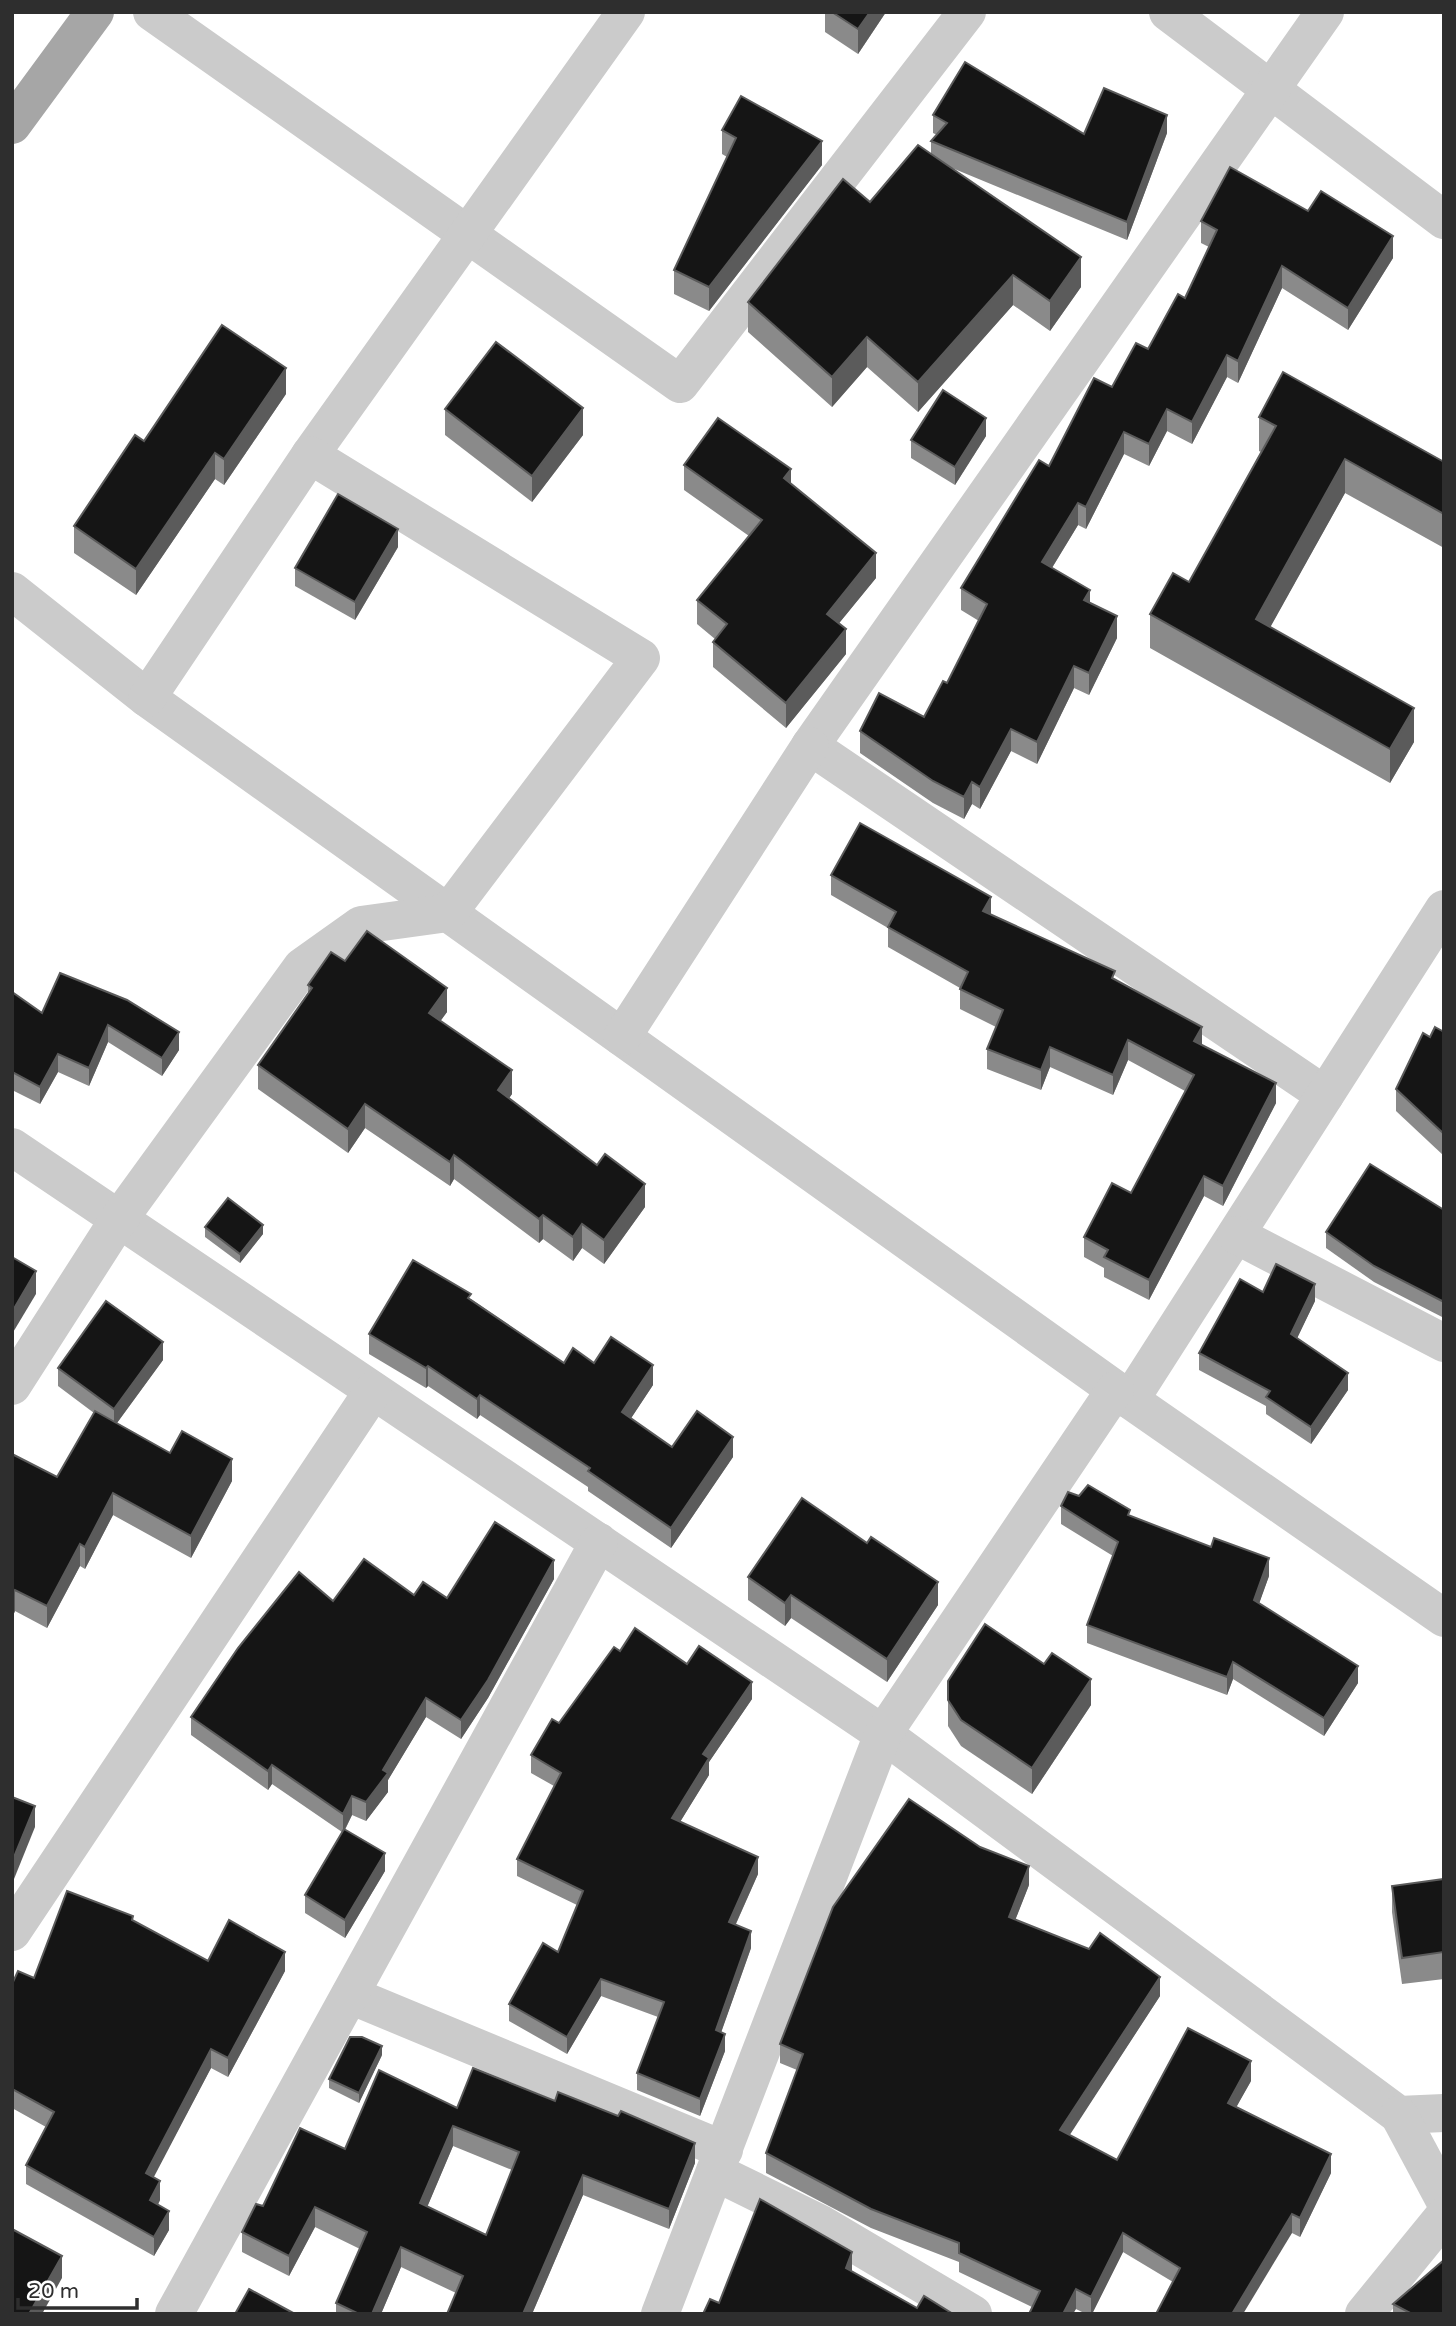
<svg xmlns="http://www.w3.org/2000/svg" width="1456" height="2326" viewBox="0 0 1456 2326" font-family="'Varela Round',sans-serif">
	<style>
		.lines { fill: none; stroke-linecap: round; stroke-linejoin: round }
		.minor { stroke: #cbcbcb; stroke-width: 38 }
		.major { stroke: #a6a6a6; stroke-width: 38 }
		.wall { fill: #8a8a8a; fill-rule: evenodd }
		.shaded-wall { fill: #5b5b5b }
		.building { fill: #151515; stroke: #5b5b5b; stroke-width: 2; fill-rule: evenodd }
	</style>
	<rect width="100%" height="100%" fill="#fff"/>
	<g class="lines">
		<g class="minor">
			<path d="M152 12 680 384 967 12"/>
			<path d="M1168 12 1444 220"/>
			<path d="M1325 12 810 746 1325 1095"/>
			<path d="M310 455 626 12"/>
			<path d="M12 591 147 698 1130 1400"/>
			<path d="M1444 909 1130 1400 1444 1618"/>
			<path d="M622 1037 810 746"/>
			<path d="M12 1147 883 1734 1399 2115 1444 2113"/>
			<path d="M1236 1235 1444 1343"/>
			<path d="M12 1386 119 1219 302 967 361 925 448 913 641 658 310 455 147 698"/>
			<path d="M12 1932 373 1391"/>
			<path d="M350 1995 724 2150"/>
			<path d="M1399 2115 1444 2199"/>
			<path d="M715 2172 821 2224 973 2314"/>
			<path d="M174 2314 599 1542"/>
			<path d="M660 2314 883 1734 1115 1390"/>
			<path d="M1364 2314 1444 2216"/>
		</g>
		<path class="major" d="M12 125 95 12"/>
	</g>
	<g class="wall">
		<path d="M825 12H886L858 54 825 32Z"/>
		<path d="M933 115 1084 134 1167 133 1127 240 952 168 1081 287 1050 331 1013 305 918 412 867 367 832 407 748 332V302L870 202 931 154V141L937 135 933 133Z"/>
		<path d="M722 130 822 165 709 311 674 294V270L727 157 722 154Z"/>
		<path d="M1201 221 1393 258 1348 330 1282 288 1238 383 1227 377 1192 444 1167 431 1149 466 1124 454 1086 529 1078 525 1052 568 1090 603 1117 638 1089 695 1074 688 1037 764 1011 751 980 809 972 804 964 819 933 803 860 753V731L924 717 947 683 979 621 961 610V588L1049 466 1112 387 1148 349 1185 298 1209 247 1201 243Z"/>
		<path d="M286 394 224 485 215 479 136 595 74 553V526L144 441Z"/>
		<path d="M445 409 583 435 532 502 445 435Z"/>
		<path d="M1259 417 1444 462V548L1345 493 1270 627 1414 742 1390 783 1150 648V614L1189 582 1261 452 1259 451Z"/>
		<path d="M986 436 955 485 911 458V440Z"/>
		<path d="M684 465 791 483 876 578 839 623 846 654 786 728 713 667V642L715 639 697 624V600L749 536 684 490Z"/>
		<path d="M398 547 355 620 295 586V568Z"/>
		<path d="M831 875 991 915 1115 979 1202 1045 1276 1103 1223 1206 1204 1196 1149 1300 1104 1277V1268L1084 1257V1237L1131 1193 1185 1091 1128 1060 1113 1095 1050 1067 1041 1090 987 1069V1049L996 1027 960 1009V988L888 947V928L831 895Z"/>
		<path d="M345 961 447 1012 440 1021 512 1094 509 1098 645 1207 604 1264 582 1248 573 1261 543 1239 539 1243 454 1179 450 1186 365 1128 348 1153 258 1089V1065L308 993V985Z"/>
		<path d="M60 973 179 1050 162 1076 108 1042 89 1086 58 1072 40 1104 12 1090V992L42 1013Z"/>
		<path d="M1444 1032V1156L1396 1111V1089L1430 1037Z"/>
		<path d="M1444 1210V1318L1374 1282 1326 1248V1232Z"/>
		<path d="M205 1227 263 1234 240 1263 205 1237Z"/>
		<path d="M1263 1292 1315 1301 1297 1338 1348 1390 1311 1444 1266 1414V1406L1199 1370V1353Z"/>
		<path d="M471 1299 564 1363H594L653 1385 631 1418 672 1447 733 1457 671 1548 588 1491V1487L480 1415 477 1419 428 1386 426 1388 369 1354V1334Z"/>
		<path d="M163 1360 117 1423 170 1453 232 1481 191 1558 113 1515 85 1569 80 1566 47 1628 15 1611 12 1618V1454L57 1477 94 1413 58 1386V1368Z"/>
		<path d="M1061 1506 1130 1516 1269 1576 1259 1603 1358 1683 1324 1736 1233 1679 1227 1695 1087 1643V1625L1113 1556 1061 1524Z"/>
		<path d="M748 1577 938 1605 887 1682 791 1618 785 1626 748 1600Z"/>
		<path d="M554 1579 488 1698 461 1739 426 1717 388 1780V1792L366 1821 352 1815 345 1830 385 1871 345 1938 305 1913V1895L342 1832 272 1784 268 1790 191 1735V1717L333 1601 414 1595 447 1598Z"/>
		<path d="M620 1651 687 1664 752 1699 709 1762V1775L680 1822 758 1874 736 1924 751 1948 721 2032 725 2051 700 2116 637 2090V2073L658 2017 601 1996 567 2054 509 2021V2004L558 1952 577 1905 517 1876V1859L554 1786 531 1773V1755Z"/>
		<path d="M948 1681 1091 1705 1032 1794 961 1746 948 1726Z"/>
		<path d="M1444 1879V1979L1402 1984 1392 1912V1886Z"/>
		<path d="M1029 1885 1015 1920 1160 1996 1069 2135 1117 2160 1251 2081 1236 2107 1331 2173 1300 2237 1292 2233 1173 2282 1123 2252 1092 2314H1086L1076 2309 1032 2307 959 2272V2262L871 2228 766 2173V2153L797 2070 780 2063V2044Z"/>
		<path d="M133 1921 208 1961 285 1971 228 2077 211 2068 153 2177 160 2200 158 2205 169 2230 154 2256 26 2184V2165L46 2127 12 2108V1984L34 1978Z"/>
		<path d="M382 2055 359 2103 329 2088V2079Z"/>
		<path d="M457 2108 695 2163 669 2229 583 2195 532 2314H447L456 2293 401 2267 381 2314H336V2303L360 2249 315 2227 289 2276 242 2252V2232L263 2206 345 2149ZM453 2146 512 2170 486 2235 427 2207Z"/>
		<path d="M1393 2304 1444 2314H1393Z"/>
	</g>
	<g class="shaded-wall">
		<path d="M870 12H886L858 54V29Z"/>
		<path d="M1167 115V133L1127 240V222Z"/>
		<path d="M822 141V165L709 311V287Z"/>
		<path d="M1393 236V258L1348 330V308Z"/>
		<path d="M1081 257V287L1050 331V301Z"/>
		<path d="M1282 266V288L1238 383V361Z"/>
		<path d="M1013 275V305L918 412V382Z"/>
		<path d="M867 337V367L832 407V377Z"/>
		<path d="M1227 355V377L1192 444V422Z"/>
		<path d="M286 368V394L224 485V459Z"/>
		<path d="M583 408V435L532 502V476Z"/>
		<path d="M1167 409V431L1149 466V444Z"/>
		<path d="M986 418V436L955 485V467Z"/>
		<path d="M1124 432V454L1086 529V507Z"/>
		<path d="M215 453V479L136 595V569Z"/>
		<path d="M1345 459V493L1256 653V619Z"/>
		<path d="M791 469V494L784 478Z"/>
		<path d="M1078 503V525L1042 584V562Z"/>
		<path d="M398 529V547L355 620V602Z"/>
		<path d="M876 553V578L827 638V614Z"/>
		<path d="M1090 590V612L1084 600Z"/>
		<path d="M1117 616V638L1089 695V673Z"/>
		<path d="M846 629V654L786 728V703Z"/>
		<path d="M1074 666V688L1037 764V742Z"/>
		<path d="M1414 708V742L1390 783V749Z"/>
		<path d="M1011 729V751L980 809V787Z"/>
		<path d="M972 782V804L964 819V797Z"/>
		<path d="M991 897V917L983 911Z"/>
		<path d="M447 988V1012L429 1037V1013Z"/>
		<path d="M108 1025V1042L89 1086V1068Z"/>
		<path d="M1202 1027V1047L1194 1041Z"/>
		<path d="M179 1032V1050L162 1076V1058Z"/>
		<path d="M1128 1040V1060L1113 1095V1075Z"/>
		<path d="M1050 1047V1067L1041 1090V1070Z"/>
		<path d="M58 1054V1072L40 1104V1087Z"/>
		<path d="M512 1070V1094L498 1114V1090Z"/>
		<path d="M1276 1083V1103L1223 1206V1186Z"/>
		<path d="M365 1104V1128L348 1153V1129Z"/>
		<path d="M454 1155V1179L450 1186V1162Z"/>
		<path d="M1204 1176V1196L1149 1300V1280Z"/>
		<path d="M645 1184V1207L604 1264V1240Z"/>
		<path d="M543 1215V1239L539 1243V1219Z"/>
		<path d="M582 1224V1248L573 1261V1237Z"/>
		<path d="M263 1225V1234L240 1263V1254Z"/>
		<path d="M36 1271V1294L12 1334V1312Z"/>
		<path d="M1315 1284V1301L1291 1351V1334Z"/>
		<path d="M163 1342V1360L114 1427V1409Z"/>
		<path d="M653 1365V1385L622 1432V1412Z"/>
		<path d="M428 1366V1386L426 1388V1368Z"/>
		<path d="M1348 1373V1390L1311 1444V1427Z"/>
		<path d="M480 1395V1415L477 1419V1399Z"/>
		<path d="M733 1437V1457L671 1548V1528Z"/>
		<path d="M232 1459V1481L191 1558V1536Z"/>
		<path d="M113 1493V1515L85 1569V1547Z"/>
		<path d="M80 1544V1566L47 1628V1606Z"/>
		<path d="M1269 1558V1576L1254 1618V1600Z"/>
		<path d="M554 1560V1579L488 1698 461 1739V1720Z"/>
		<path d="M938 1582V1605L887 1682V1659Z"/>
		<path d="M15 1590V1611L12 1618V1596Z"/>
		<path d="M791 1595V1618L785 1626V1603Z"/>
		<path d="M1233 1662V1679L1227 1695V1677Z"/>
		<path d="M1358 1666V1683L1324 1736V1718Z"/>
		<path d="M1091 1679V1705L1032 1794V1768Z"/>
		<path d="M752 1682V1699L709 1762V1775L672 1835V1818L703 1754Z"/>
		<path d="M426 1698V1717L388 1780V1792L366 1821V1802L383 1770Z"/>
		<path d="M272 1765V1784L268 1790V1771Z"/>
		<path d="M352 1796V1815L343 1833V1814Z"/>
		<path d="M35 1806V1827L12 1884V1862Z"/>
		<path d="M385 1853V1871L345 1938V1920Z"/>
		<path d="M758 1857V1874L729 1939V1922Z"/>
		<path d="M1029 1866V1885L1009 1936V1917Z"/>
		<path d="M751 1931V1948L716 2047V2030Z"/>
		<path d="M285 1952V1971L228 2077V2058Z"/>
		<path d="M1160 1977V1996L1060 2150V2130Z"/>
		<path d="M601 1979V1996L567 2054V2037Z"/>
		<path d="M725 2034V2051L700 2116V2099Z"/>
		<path d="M382 2046V2055L359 2103V2093Z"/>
		<path d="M211 2049V2068L146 2192V2173Z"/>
		<path d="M1251 2061V2081L1228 2122V2103Z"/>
		<path d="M453 2126V2146L420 2224V2203Z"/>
		<path d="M695 2143V2163L669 2229V2209Z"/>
		<path d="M1331 2154V2173L1300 2237V2218Z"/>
		<path d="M583 2175V2195L532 2314H523Z"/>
		<path d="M160 2181V2200L150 2219V2200Z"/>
		<path d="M315 2207V2227L289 2276V2256Z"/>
		<path d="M169 2211V2230L154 2256V2237Z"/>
		<path d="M1292 2214V2233L1243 2314H1232Z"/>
		<path d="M1123 2233V2252L1092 2314H1091V2297Z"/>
		<path d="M401 2247V2267L381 2314H372Z"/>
		<path d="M852 2252V2271L846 2268Z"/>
		<path d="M62 2256V2278L42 2314H29Z"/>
		<path d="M1076 2289V2309L1073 2314H1063Z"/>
	</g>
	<g class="building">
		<path d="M832 12H870L858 29Z"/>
		<path d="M965 62 1084 134 1104 88 1167 115 1127 222 931 141 947 123 933 115Z"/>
		<path d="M741 96 822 141 709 287 674 270 736 138 722 130Z"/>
		<path d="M918 145 1081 257 1050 301 1013 275 918 382 867 337 832 377 748 302 843 179 870 202Z"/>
		<path d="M1230 167 1308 211 1321 191 1393 236 1348 308 1282 266 1238 361 1227 355 1192 422 1167 409 1149 444 1124 432 1086 507 1078 503 1042 562 1090 590 1084 600 1117 616 1089 673 1074 666 1037 742 1011 729 980 787 972 782 964 797 933 781 860 731 879 693 924 717 943 681 947 683 987 604 961 588 1039 460 1049 466 1094 378 1112 387 1136 343 1148 349 1178 294 1185 298 1217 230 1201 221Z"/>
		<path d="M222 325 286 368 224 459 215 453 136 569 74 526 135 435 144 441Z"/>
		<path d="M496 342 583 408 532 476 445 409Z"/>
		<path d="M1283 372 1444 462V514L1345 459 1256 619 1414 708 1390 749 1150 614 1173 573 1189 582 1276 426 1259 417Z"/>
		<path d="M943 390 986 418 955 467 911 440Z"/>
		<path d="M718 418 791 469 784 478 876 553 827 614 846 629 786 703 713 642 727 624 697 600 762 520 684 465Z"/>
		<path d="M338 494 398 529 355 602 295 568Z"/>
		<path d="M860 823 991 897 983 911 1115 971 1112 978 1202 1027 1194 1041 1276 1083 1223 1186 1204 1176 1149 1280 1104 1257 1108 1250 1084 1237 1112 1183 1131 1193 1194 1075 1128 1040 1113 1075 1050 1047 1041 1070 987 1049 1003 1010 960 989 968 972 888 927 896 912 831 875Z"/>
		<path d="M367 931 447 988 429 1013 512 1070 498 1090 597 1165 605 1154 645 1184 604 1240 582 1224 573 1237 543 1215 539 1219 454 1155 450 1162 365 1104 348 1129 258 1065 312 988 308 985 331 952 345 961Z"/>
		<path d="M60 973 127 1000 179 1032 162 1058 108 1025 89 1068 58 1054 40 1087 12 1072V992L42 1013Z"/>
		<path d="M1435 1027 1444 1032V1134L1396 1089 1423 1033 1430 1037Z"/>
		<path d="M1370 1164 1444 1210V1302L1374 1266 1326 1232Z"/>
		<path d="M228 1198 263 1225 240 1254 205 1227Z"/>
		<path d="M12 1257 36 1271 12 1312Z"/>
		<path d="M413 1260 471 1294 468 1298 564 1363 573 1348 594 1363 611 1337 653 1365 622 1412 672 1447 697 1411 733 1437 671 1528 588 1471 590 1468 480 1395 477 1399 428 1366 426 1368 369 1334Z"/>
		<path d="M1276 1264 1315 1284 1291 1334 1348 1373 1311 1427 1266 1397 1270 1391 1199 1353 1240 1279 1263 1292Z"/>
		<path d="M106 1301 163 1342 114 1409 58 1368Z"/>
		<path d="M95 1411 170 1453 182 1431 232 1459 191 1536 113 1493 85 1547 80 1544 47 1606 15 1590 12 1596V1454L57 1477Z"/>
		<path d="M1088 1485 1130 1510 1128 1515 1211 1547 1214 1538 1269 1558 1254 1600 1358 1666 1324 1718 1233 1662 1227 1677 1087 1625 1118 1542 1061 1506 1068 1492 1079 1496Z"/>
		<path d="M802 1498 867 1543 871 1537 938 1582 887 1659 791 1595 785 1603 748 1577Z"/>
		<path d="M495 1522 554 1560 488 1680 461 1720 426 1698 383 1770 388 1773 366 1802 352 1796 343 1814 272 1765 268 1771 191 1717 238 1648 299 1572 333 1601 364 1559 414 1595 423 1582 447 1598Z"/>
		<path d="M985 1624 1044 1664 1052 1653 1091 1679 1032 1768 961 1720 948 1700V1681Z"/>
		<path d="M635 1628 687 1664 699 1646 752 1682 703 1754 709 1758 672 1818 758 1857 729 1922 751 1931 716 2030 725 2034 700 2099 637 2073 664 2002 601 1979 567 2037 509 2004 543 1943 558 1952 583 1891 517 1859 561 1773 531 1755 552 1719 559 1723 614 1647 620 1651Z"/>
		<path d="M12 1797 35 1806 12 1862Z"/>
		<path d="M909 1799 980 1847 1029 1866 1009 1917 1089 1949 1100 1933 1160 1977 1060 2130 1117 2160 1188 2028 1251 2061 1228 2103 1331 2154 1300 2218 1292 2214 1232 2314H1156L1180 2268 1123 2233 1091 2297 1076 2289 1063 2314H1029L1040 2291 959 2253V2243L871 2209 766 2153 803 2054 780 2044 833 1907Z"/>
		<path d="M344 1829 385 1853 345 1920 305 1895Z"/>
		<path d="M1444 1879V1952L1402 1958 1392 1886Z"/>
		<path d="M67 1891 133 1916 132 1920 208 1961 229 1920 285 1952 228 2058 211 2049 146 2173 160 2181 150 2200 169 2211 154 2237 26 2165 54 2112 12 2089V1984L18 1971 34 1978Z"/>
		<path d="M350 2037H362L382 2046 359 2093 329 2079Z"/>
		<path d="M473 2068 555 2101 558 2092 618 2116 621 2111 695 2143 669 2209 583 2175 523 2314H447L463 2276 401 2247 372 2314H359L336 2303 367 2232 315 2207 289 2256 242 2232 256 2204 263 2206 300 2128 345 2149 379 2070 457 2108ZM453 2126 519 2152 486 2235 420 2203Z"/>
		<path d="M760 2199 852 2252 846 2268 917 2308 924 2296 953 2314H703L710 2299 719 2303Z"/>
		<path d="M12 2229 62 2256 29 2314H12Z"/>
		<path d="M1444 2260V2314H1412L1393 2304Z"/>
		<path d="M249 2289 295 2314H235Z"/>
	</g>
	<rect width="1456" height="2326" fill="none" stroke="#2e2e2e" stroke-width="28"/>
	<path d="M18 2298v10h119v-10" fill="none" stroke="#2e2e2e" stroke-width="3.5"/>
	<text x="28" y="2298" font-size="21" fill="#2e2e2e" stroke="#ffffff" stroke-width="5" paint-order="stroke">20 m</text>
</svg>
